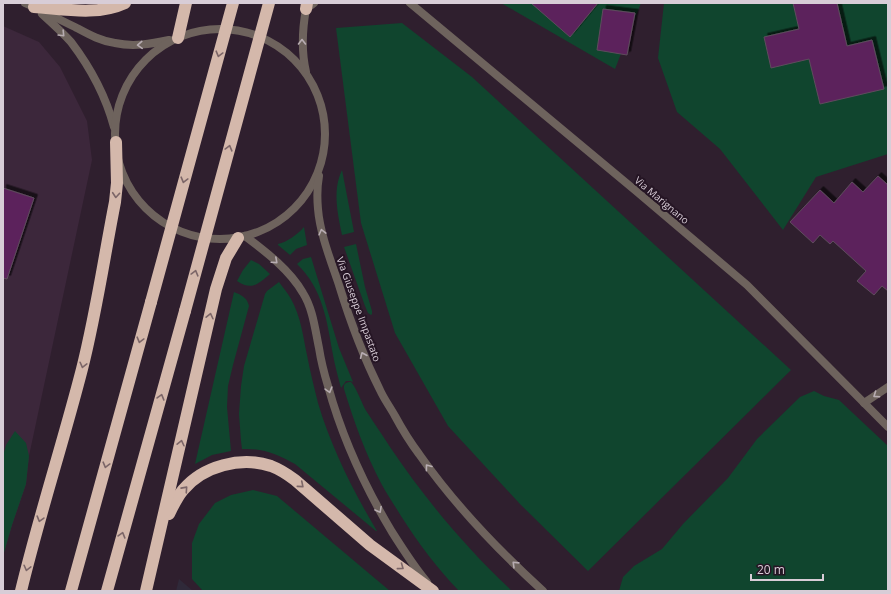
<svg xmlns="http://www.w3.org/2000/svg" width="891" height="594" viewBox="0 0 891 594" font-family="'Open Sans',sans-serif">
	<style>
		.built { fill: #3c273b }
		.industrial { fill: #2f2939 }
		.green { fill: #10452e }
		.building { fill: #5c235c; stroke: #5e4c5d; filter: url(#shadow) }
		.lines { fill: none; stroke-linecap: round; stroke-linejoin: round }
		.street { stroke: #6e635d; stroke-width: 8 }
		.highway { stroke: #d4b8ab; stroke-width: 12 }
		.highway-bridge { stroke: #d4b8ab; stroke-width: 12 }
		.oneway { stroke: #b8adb2 }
		.oneway2 { stroke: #7c6668 }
		.labels { text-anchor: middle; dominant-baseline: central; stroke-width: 4; stroke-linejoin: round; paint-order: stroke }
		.street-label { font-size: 10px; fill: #d8cdd7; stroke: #251524 }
	</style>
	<defs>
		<filter id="shadow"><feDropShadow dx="3.5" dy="-3.5" stdDeviation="0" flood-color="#0009"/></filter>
	</defs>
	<rect width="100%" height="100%" fill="#2f1f2e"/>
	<path class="built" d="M3 26 39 42 60 67 87 121 92 160 29 456 26 484 12 525 3 556Z"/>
	<path class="industrial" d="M179 579 193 591H176Z"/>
	<g class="green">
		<path d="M501 3H641L615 69Z"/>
		<path d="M664 3H888V154L816 177 783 230 720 149 677 112 658 58Z"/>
		<path d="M402 23 472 77 791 370 588 571 520 504 448 426 395 333 361 223 336 28Z"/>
		<path d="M342 170 354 232 342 235C338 214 332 191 342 170Z"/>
		<path d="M304 227 307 245 296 249 290 255 278 245V244C287 242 297 235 304 227Z"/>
		<path d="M356 244 365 287 372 311V314L371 315 368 313 365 306 344 247Z"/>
		<path d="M311 257 339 348 353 382 350 381H346L341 388C338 377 335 366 333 355 327 321 323 289 297 264L303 259Z"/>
		<path d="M251 260 259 264 270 274C258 284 252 291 237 281L243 270Z"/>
		<path d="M279 282C283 288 288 293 291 299 301 317 303 336 307 355 310 371 314 387 318 403 331 447 353 491 377 531H376L295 464C277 454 264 448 242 449L241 441 239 414 241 386 244 366 265 294 267 291Z"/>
		<path d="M234 292C242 295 247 298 249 306L233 365 228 386 227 407 231 451 212 455 195 464Z"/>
		<path d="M351 382C356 387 361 401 365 409 373 422 382 434 390 447 425 499 466 548 512 591H459C436 567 419 544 401 516 395 506 388 496 382 485 366 455 354 422 344 389 343 384 346 382 351 382Z"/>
		<path d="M814 391 824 396 839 400 888 446V591H619L623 577 634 566 662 549 683 524 728 478 757 439 800 397Z"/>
		<path d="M15 431 26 443 29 456 26 484 12 525 3 556V456L6 445Z"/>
		<path d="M253 490 277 496 390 591H203L192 579V543L199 524 215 503 231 495Z"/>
	</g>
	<g class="building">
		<path d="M531 3H598L570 37Z"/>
		<path d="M793 3H837L847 46 872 40 884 89 820 104 809 59 771 68 764 37 799 29Z"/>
		<path d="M603 9 635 13 627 55 597 50Z"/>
		<path d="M878 176 888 185V291L882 286 874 295 857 281 866 271 833 241 830 244 820 235 813 243 790 222 820 190 834 203 852 182 863 192Z"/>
		<path d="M3 188 34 198 7 279 3 278Z"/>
	</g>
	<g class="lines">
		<g class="street">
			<path d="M25 3C42 10 58 19 75 27 88 34 100 41 115 43 133 47 151 44 169 40"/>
			<path d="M410 3 636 191 747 285 888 427"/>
			<path d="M42 14C52 23 62 32 71 42 90 67 106 97 114 127"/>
			<circle cx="220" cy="134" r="105"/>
			<path d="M306 72C301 50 302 31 306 9L314 3"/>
			<path d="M319 176C317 187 317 198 318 209 320 234 331 261 339 285 350 321 363 356 380 390 384 399 390 407 395 416 402 429 410 442 419 454 454 504 498 550 543 591"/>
			<path d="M245 236C266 252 290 270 303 293 313 309 315 329 319 348 321 361 324 373 328 386 342 437 365 487 392 532 403 549 414 567 427 582"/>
			<path d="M864 403 888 387"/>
		</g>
		<g class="highway">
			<path d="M34 7C64 9 97 16 125 3"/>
			<path d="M306 9 307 3"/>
			<path d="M178 38 186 3"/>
			<path d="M169 514C173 506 177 497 183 490 203 466 241 456 271 466 279 469 287 474 295 480L370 545 433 591"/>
			<path d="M21 591C39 516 63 443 82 369 96 314 104 258 115 202L117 183 116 142"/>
			<path d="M71 591 151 302"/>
			<path d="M107 591 185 311"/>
			<path d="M146 591 216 289 226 258 238 238"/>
		</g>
		<g class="highway-bridge">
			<path d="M151 302 233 3"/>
			<path d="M185 311 269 3"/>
		</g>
	</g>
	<defs><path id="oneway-chevron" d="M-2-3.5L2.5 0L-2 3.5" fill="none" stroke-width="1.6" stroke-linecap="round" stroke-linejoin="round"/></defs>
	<g class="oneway">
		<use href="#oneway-chevron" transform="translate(62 34) rotate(46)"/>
		<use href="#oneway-chevron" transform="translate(302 42) rotate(-90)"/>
		<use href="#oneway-chevron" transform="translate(140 45) rotate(177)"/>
		<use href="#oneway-chevron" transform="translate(322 232) rotate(-104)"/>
		<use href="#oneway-chevron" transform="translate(275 261) rotate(42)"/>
		<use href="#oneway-chevron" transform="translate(363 355) rotate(-113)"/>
		<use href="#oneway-chevron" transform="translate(329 390) rotate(74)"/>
		<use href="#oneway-chevron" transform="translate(876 395) rotate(146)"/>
		<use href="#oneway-chevron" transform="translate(428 467) rotate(-127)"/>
		<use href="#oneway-chevron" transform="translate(379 510) rotate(61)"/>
		<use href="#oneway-chevron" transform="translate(515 564) rotate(-136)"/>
	</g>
	<g class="oneway2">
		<use href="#oneway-chevron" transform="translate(219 54) rotate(105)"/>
		<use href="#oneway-chevron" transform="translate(229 148) rotate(-75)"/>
		<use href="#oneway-chevron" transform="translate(184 180) rotate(105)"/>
		<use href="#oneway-chevron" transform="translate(116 195) rotate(95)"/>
		<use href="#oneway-chevron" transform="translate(195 273) rotate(-75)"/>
		<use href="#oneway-chevron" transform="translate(210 316) rotate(-77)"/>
		<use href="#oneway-chevron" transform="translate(140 340) rotate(105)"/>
		<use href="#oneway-chevron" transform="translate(83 365) rotate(104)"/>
		<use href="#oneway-chevron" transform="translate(161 397) rotate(-74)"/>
		<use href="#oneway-chevron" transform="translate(181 443) rotate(-77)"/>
		<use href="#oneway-chevron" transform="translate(106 465) rotate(105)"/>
		<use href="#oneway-chevron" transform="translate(301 485) rotate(40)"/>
		<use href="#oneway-chevron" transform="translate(185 489) rotate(-48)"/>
		<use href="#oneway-chevron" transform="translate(40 519) rotate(106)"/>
		<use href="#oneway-chevron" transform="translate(122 535) rotate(-74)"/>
		<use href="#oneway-chevron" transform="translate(401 567) rotate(36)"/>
		<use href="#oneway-chevron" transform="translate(27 568) rotate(104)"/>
	</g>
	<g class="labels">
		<g class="street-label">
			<text transform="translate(662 200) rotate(40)">Via Marignano</text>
			<text transform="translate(359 309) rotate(70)">Via Giuseppe Impastato</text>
		</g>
	</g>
	<rect width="891" height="594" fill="none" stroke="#d8cdd7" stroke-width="8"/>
	<path d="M751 574v6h72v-6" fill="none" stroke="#d8cdd7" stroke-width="2"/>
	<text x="757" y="574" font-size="12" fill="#d8cdd7" stroke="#251524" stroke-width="3" paint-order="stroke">20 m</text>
</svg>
